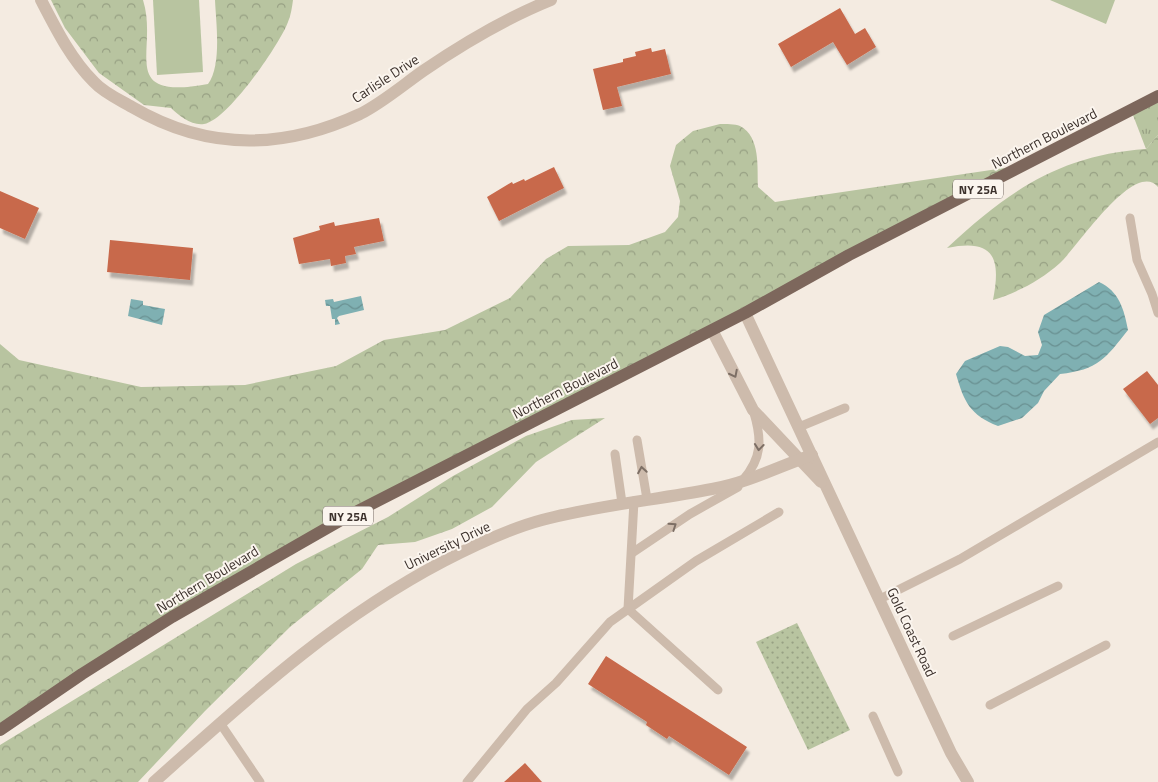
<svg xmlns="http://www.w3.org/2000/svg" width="1158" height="782" viewBox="0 0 1158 782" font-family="'Titillium Web',sans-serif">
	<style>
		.grass { fill: url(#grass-tufts) }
		.forest { fill: url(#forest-crowns) }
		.park { fill: url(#park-dots) }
		.garden { fill: #b8c4a0 }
		.water { fill: url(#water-waves) }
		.building { fill: #c8694b; filter: url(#shadow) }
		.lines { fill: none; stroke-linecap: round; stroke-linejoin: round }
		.lane { stroke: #cdbbac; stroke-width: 9 }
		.street { stroke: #cdbbac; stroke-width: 12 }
		.primary { stroke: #7d675c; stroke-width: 12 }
		.oneway { stroke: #7d6f65 }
		.labels { text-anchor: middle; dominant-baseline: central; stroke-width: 4; stroke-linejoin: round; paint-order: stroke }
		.shield { fill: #fbf5ee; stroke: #756b66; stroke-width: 1 }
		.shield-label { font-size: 12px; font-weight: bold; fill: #3b302b }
		.street-label { font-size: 14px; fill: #3b302b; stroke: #fbf5ee }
	</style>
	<defs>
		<pattern id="grass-tufts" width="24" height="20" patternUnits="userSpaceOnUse" patternTransform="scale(1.25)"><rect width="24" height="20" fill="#b8c4a0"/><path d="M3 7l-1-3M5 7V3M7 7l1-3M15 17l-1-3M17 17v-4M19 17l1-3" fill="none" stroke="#97a083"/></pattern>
		<pattern id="forest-crowns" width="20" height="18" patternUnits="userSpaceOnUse" patternTransform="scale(1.25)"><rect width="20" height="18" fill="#b8c4a0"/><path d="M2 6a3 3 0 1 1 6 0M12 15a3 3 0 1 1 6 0" fill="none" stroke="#97a083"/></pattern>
		<pattern id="park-dots" width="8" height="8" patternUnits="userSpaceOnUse" patternTransform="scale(1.25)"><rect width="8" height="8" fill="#b8c4a0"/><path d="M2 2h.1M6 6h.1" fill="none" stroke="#97a083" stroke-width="1.8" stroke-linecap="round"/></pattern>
		<pattern id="water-waves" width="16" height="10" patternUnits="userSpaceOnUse" patternTransform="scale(1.25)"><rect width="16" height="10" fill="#7fb0b2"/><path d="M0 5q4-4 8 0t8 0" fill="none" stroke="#699091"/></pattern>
		<filter id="shadow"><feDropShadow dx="3" dy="5.5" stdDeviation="1" flood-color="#0004"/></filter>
	</defs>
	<rect width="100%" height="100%" fill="#f4ebe1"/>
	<path class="grass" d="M1158 96V135L1146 149 1131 110Z"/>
	<g class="forest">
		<path d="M51 0H143C159 50 116 101 208 84 222 65 216 23 215 0H293C292 7 291 15 288 22 280 44 227 121 204 124 192 126 179 116 171 108L144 105 99 73 65 28Z"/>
		<path d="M720 124C726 124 735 124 740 126 761 137 757 168 758 187L775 202 1024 165 264 562 0 730V344L19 360 141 387 245 385 336 366 384 340 445 330 510 298 546 259 568 246 629 245 665 232 678 217 680 201 670 166 676 145 693 131Z"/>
		<path d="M1158 135V187C1134 159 1077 248 1060 263 1040 281 1018 292 993 300 1001 259 995 238 947 248 1008 191 1060 155 1146 149Z"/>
		<path d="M605 418 536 462 492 507 452 529 415 542 378 545 362 569 290 627 205 711 138 782H0V745L296 564 388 517 453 476 526 436 572 420Z"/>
	</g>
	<path class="park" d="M797 623 850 730 808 750 756 642Z"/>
	<g class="garden">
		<path d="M153 0H199L203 72 157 75Z"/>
		<path d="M1050 0H1115L1106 24Z"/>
	</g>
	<g class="water">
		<path d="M1099 282C1119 291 1124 309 1128 330 1106 358 1098 370 1060 374L1044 391 1038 403 1022 418 998 426C970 415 964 402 956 374L965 361 1000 346 1008 347 1025 356 1038 355 1042 345 1038 332 1044 315Z"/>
		<path d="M361 296 364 310 339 316 337 318 340 324 335 325V319H332L330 306H326L325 300 333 299 334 302Z"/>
		<path d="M131 299 143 301V305L165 309 162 325 128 316Z"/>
	</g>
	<g class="building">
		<path d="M840 8 855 34 865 28 876 47 847 65 833 42 791 67 778 44Z"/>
		<path d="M651 48 652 52 665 49 671 74 617 87 622 106 603 110 593 69 623 62V59L636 56 635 52Z"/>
		<path d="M554 167 564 188 499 221 487 197 512 182 513 184 524 179 525 181Z"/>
		<path d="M0 191 39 208 25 239 0 228Z"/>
		<path d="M379 218 384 241 354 247 356 254 345 256 346 263 331 266 330 259 299 264 293 238 320 230 319 226 334 222 335 226Z"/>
		<path d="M110 240 193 248 190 280 107 272Z"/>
		<path d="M1147 371 1158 385V418L1150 424 1123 389Z"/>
		<path d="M606 656 747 747 729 775 669 736 667 739 646 725 647 722 588 684Z"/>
		<path d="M525 763 542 782H504Z"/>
	</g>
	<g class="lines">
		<g class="lane">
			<path d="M1130 218 1137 260 1152 294 1158 313"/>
			<path d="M799 427 845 408"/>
			<path d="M637 440 647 499"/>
			<path d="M615 454 622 503"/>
			<path d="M743 480C762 458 762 440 754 413"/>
			<path d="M634 501 628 609 718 690"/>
			<path d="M632 553 690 514 738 487"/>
			<path d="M880 599 960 559 1158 442"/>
			<path d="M953 636 1058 586"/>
			<path d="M990 705 1106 645"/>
			<path d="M873 716 898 772"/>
			<path d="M220 723 260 782"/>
			<path d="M467 782 527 709 556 683 610 622 696 561 779 512"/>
		</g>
		<g class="street">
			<path d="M41 0C56 29 71 59 94 82 104 93 120 100 132 107 207 151 283 150 360 114 382 103 403 85 423 71 464 43 504 19 551 0"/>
			<path d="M745 313 951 753 968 782"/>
			<path d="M712 330 753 410 821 482"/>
			<path d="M154 782C247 699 333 619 444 561 475 545 508 529 542 520 598 505 656 500 712 489 747 483 780 466 812 455"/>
		</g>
		<path class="primary" d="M0 730 82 674 172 617 348 516 745 313 849 255 1158 96"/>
	</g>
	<defs><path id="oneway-chevron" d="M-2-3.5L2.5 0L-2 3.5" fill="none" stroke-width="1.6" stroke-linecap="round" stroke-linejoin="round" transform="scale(1.25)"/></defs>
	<g class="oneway">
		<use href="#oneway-chevron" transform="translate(734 374) rotate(63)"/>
		<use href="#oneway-chevron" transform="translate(759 447) rotate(96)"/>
		<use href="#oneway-chevron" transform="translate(642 470) rotate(-99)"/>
		<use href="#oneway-chevron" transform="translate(673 526) rotate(-34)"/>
	</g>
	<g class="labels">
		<g class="shield">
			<rect x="953" y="179.5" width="50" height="19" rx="4"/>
			<rect x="323" y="506.5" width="50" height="19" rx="4"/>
		</g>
		<g class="shield-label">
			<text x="978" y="189">NY 25A</text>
			<text x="348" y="516">NY 25A</text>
		</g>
		<g class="street-label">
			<text transform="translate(385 78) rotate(-33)">Carlisle Drive</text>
			<text transform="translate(1044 138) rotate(-27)">Northern Boulevard</text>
			<text transform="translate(565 388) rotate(-27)">Northern Boulevard</text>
			<text transform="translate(447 545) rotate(-26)">University Drive</text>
			<text transform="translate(207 579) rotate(-31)">Northern Boulevard</text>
			<text transform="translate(912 632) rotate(65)">Gold Coast Road</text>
		</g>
	</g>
</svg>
